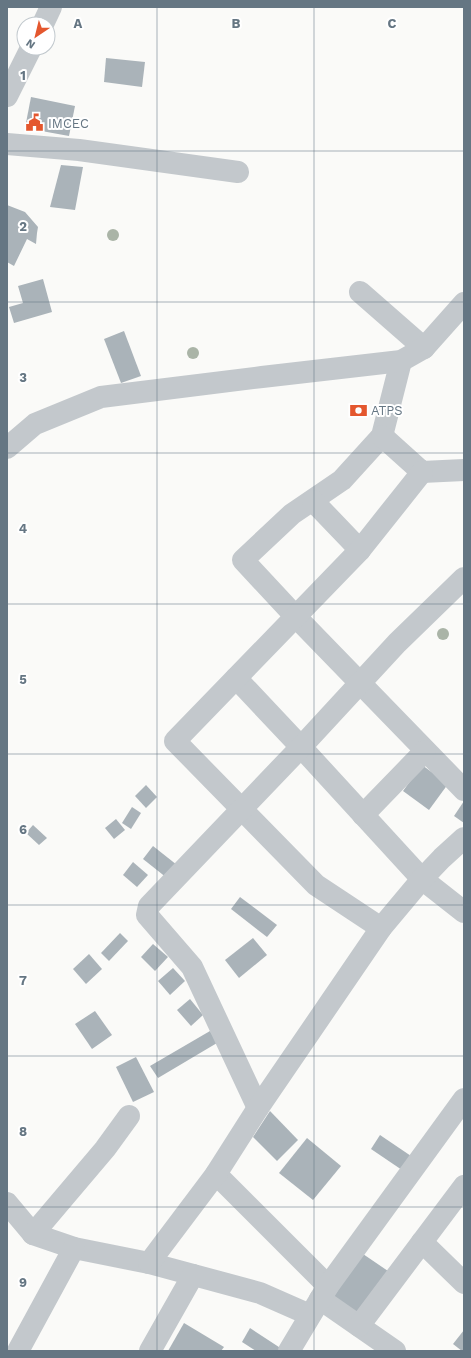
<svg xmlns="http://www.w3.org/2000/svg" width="471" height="1358" viewBox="0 0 471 1358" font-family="'Work Sans',sans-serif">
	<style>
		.building { fill: #aab3b9 }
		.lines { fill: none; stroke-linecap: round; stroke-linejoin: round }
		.minor { stroke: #c3c8cc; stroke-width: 22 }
		.tree { fill: #aab4a7 }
		.grid { fill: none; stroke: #657683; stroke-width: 1; stroke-opacity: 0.55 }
		.labels { text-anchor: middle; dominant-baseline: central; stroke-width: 4; stroke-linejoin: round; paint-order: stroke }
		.poi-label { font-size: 13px; fill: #657683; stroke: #fff; text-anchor: start }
		.grid-label { font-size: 13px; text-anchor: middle; font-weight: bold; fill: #657683; stroke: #fff; stroke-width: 4; stroke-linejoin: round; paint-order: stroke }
	</style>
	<rect width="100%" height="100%" fill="#fafaf8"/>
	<g class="building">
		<path d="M106 58 145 62 142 87 104 82Z"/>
		<path d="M31 97 75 106 69 136 25 128Z"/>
		<path d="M61 165 83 167 75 210 50 207Z"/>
		<path d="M7 205 25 212 38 227 37 233 36 244 27 239 14 266 7 262Z"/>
		<path d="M43 279 52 312 14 323 9 307 23 303 18 286Z"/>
		<path d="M124 331 141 376 121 383 104 339Z"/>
		<path d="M422 765 448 784 429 810 403 791Z"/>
		<path d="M146 785 157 797 146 808 135 796Z"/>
		<path d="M464 801V823L454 816Z"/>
		<path d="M132 807 141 813 131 829 122 823Z"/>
		<path d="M116 819 125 830 114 839 105 828Z"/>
		<path d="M33 825 47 838 39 845 26 833Z"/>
		<path d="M153 846 177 865 167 878 143 859Z"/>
		<path d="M133 862 148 875 137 887 123 875Z"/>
		<path d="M240 897 277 925 267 937 231 909Z"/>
		<path d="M120 933 128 941 109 961 101 953Z"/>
		<path d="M253 938 267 955 239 978 225 960Z"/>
		<path d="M153 944 168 957 155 971 141 957Z"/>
		<path d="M89 954 102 969 86 984 73 969Z"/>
		<path d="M173 968 185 981 170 995 158 981Z"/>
		<path d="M190 999 203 1015 191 1026 177 1010Z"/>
		<path d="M95 1011 112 1035 92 1049 75 1024Z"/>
		<path d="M210 1031 217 1043 158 1078 150 1066Z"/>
		<path d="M136 1057 154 1092 133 1102 116 1067Z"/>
		<path d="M270 1111 298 1140 277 1161 253 1137Z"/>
		<path d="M380 1135 411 1156 402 1170 371 1149Z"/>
		<path d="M307 1138 341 1166 313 1200 279 1173Z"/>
		<path d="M363 1254 388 1271 358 1313 333 1296Z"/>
		<path d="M184 1323 224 1347 221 1351H168Z"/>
		<path d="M250 1328 285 1351H256L242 1342Z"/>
		<path d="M464 1330V1351H462L453 1344Z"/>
	</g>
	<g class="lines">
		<g class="minor">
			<path d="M43 24 51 7"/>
			<path d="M7 96 31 48"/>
			<path d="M7 144 79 150 238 172"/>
			<path d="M360 292 424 348"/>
			<path d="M401 361 382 436 342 480 292 514 243 560 296 617 464 790"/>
			<path d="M382 436 422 472 464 470"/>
			<path d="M7 448 35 424 101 397 262 377 401 361 424 348 464 303"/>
			<path d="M313 501 360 550"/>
			<path d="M236 678 301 747 422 879 464 912"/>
			<path d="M363 815 425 751"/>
			<path d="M381 928 316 885 175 741 360 550 422 472"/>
			<path d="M258 1108 192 967 147 915 149 906 301 747 397 643 464 578"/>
			<path d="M216 1174 328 1286"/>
			<path d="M7 1203 33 1234 74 1248 149 1263 260 1293 310 1315"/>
			<path d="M33 1234 105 1149 129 1116"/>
			<path d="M422 1242 464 1283"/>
			<path d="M149 1263 216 1174 258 1108 381 928 422 879 442 858 464 838"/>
			<path d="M320 1299 395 1351"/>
			<path d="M359 1326 464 1186"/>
			<path d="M18 1351 74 1248"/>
			<path d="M150 1351 193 1275"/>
			<path d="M289 1351 328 1286 464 1099"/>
		</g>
	</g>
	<g class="tree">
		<circle cx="113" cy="235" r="6"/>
		<circle cx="193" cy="353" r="6"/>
		<circle cx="443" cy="634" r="6"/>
	</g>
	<path class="grid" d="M157 7V1351M314 7V1351M7 151H464M7 302H464M7 453H464M7 604H464M7 754H464M7 905H464M7 1056H464M7 1207H464"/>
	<defs>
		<symbol id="civic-bare" viewBox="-9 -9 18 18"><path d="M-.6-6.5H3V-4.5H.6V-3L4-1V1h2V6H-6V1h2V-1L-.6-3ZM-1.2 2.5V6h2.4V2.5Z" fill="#e4572e" stroke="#fff" stroke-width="2.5" paint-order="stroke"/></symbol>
		<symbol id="bank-bare" viewBox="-9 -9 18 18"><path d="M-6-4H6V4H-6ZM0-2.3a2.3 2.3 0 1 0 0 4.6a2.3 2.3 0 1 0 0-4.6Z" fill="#e4572e" stroke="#fff" stroke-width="2.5" paint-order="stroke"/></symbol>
	</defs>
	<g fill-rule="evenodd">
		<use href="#civic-bare" x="22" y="110" width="25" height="25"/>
		<use href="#bank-bare" x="346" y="398" width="25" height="25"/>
	</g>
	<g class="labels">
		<g class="poi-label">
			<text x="48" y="123">IMCEC</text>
			<text x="371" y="410">ATPS</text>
		</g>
	</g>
	<g class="grid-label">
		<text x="78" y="28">A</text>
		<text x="236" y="28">B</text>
		<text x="392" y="28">C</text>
		<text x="23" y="80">1</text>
		<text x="23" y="231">2</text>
		<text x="23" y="382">3</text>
		<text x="23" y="533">4</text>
		<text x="23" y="684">5</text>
		<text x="23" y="834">6</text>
		<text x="23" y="985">7</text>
		<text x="23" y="1136">8</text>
		<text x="23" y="1287">9</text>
	</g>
	<rect width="471" height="1358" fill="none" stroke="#657683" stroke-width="16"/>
	<g transform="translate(36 36) rotate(215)"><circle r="19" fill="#ffffff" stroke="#c1c8cd"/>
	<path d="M0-3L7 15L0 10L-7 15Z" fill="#e4572e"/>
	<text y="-6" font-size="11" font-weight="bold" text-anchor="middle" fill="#657683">N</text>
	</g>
</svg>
